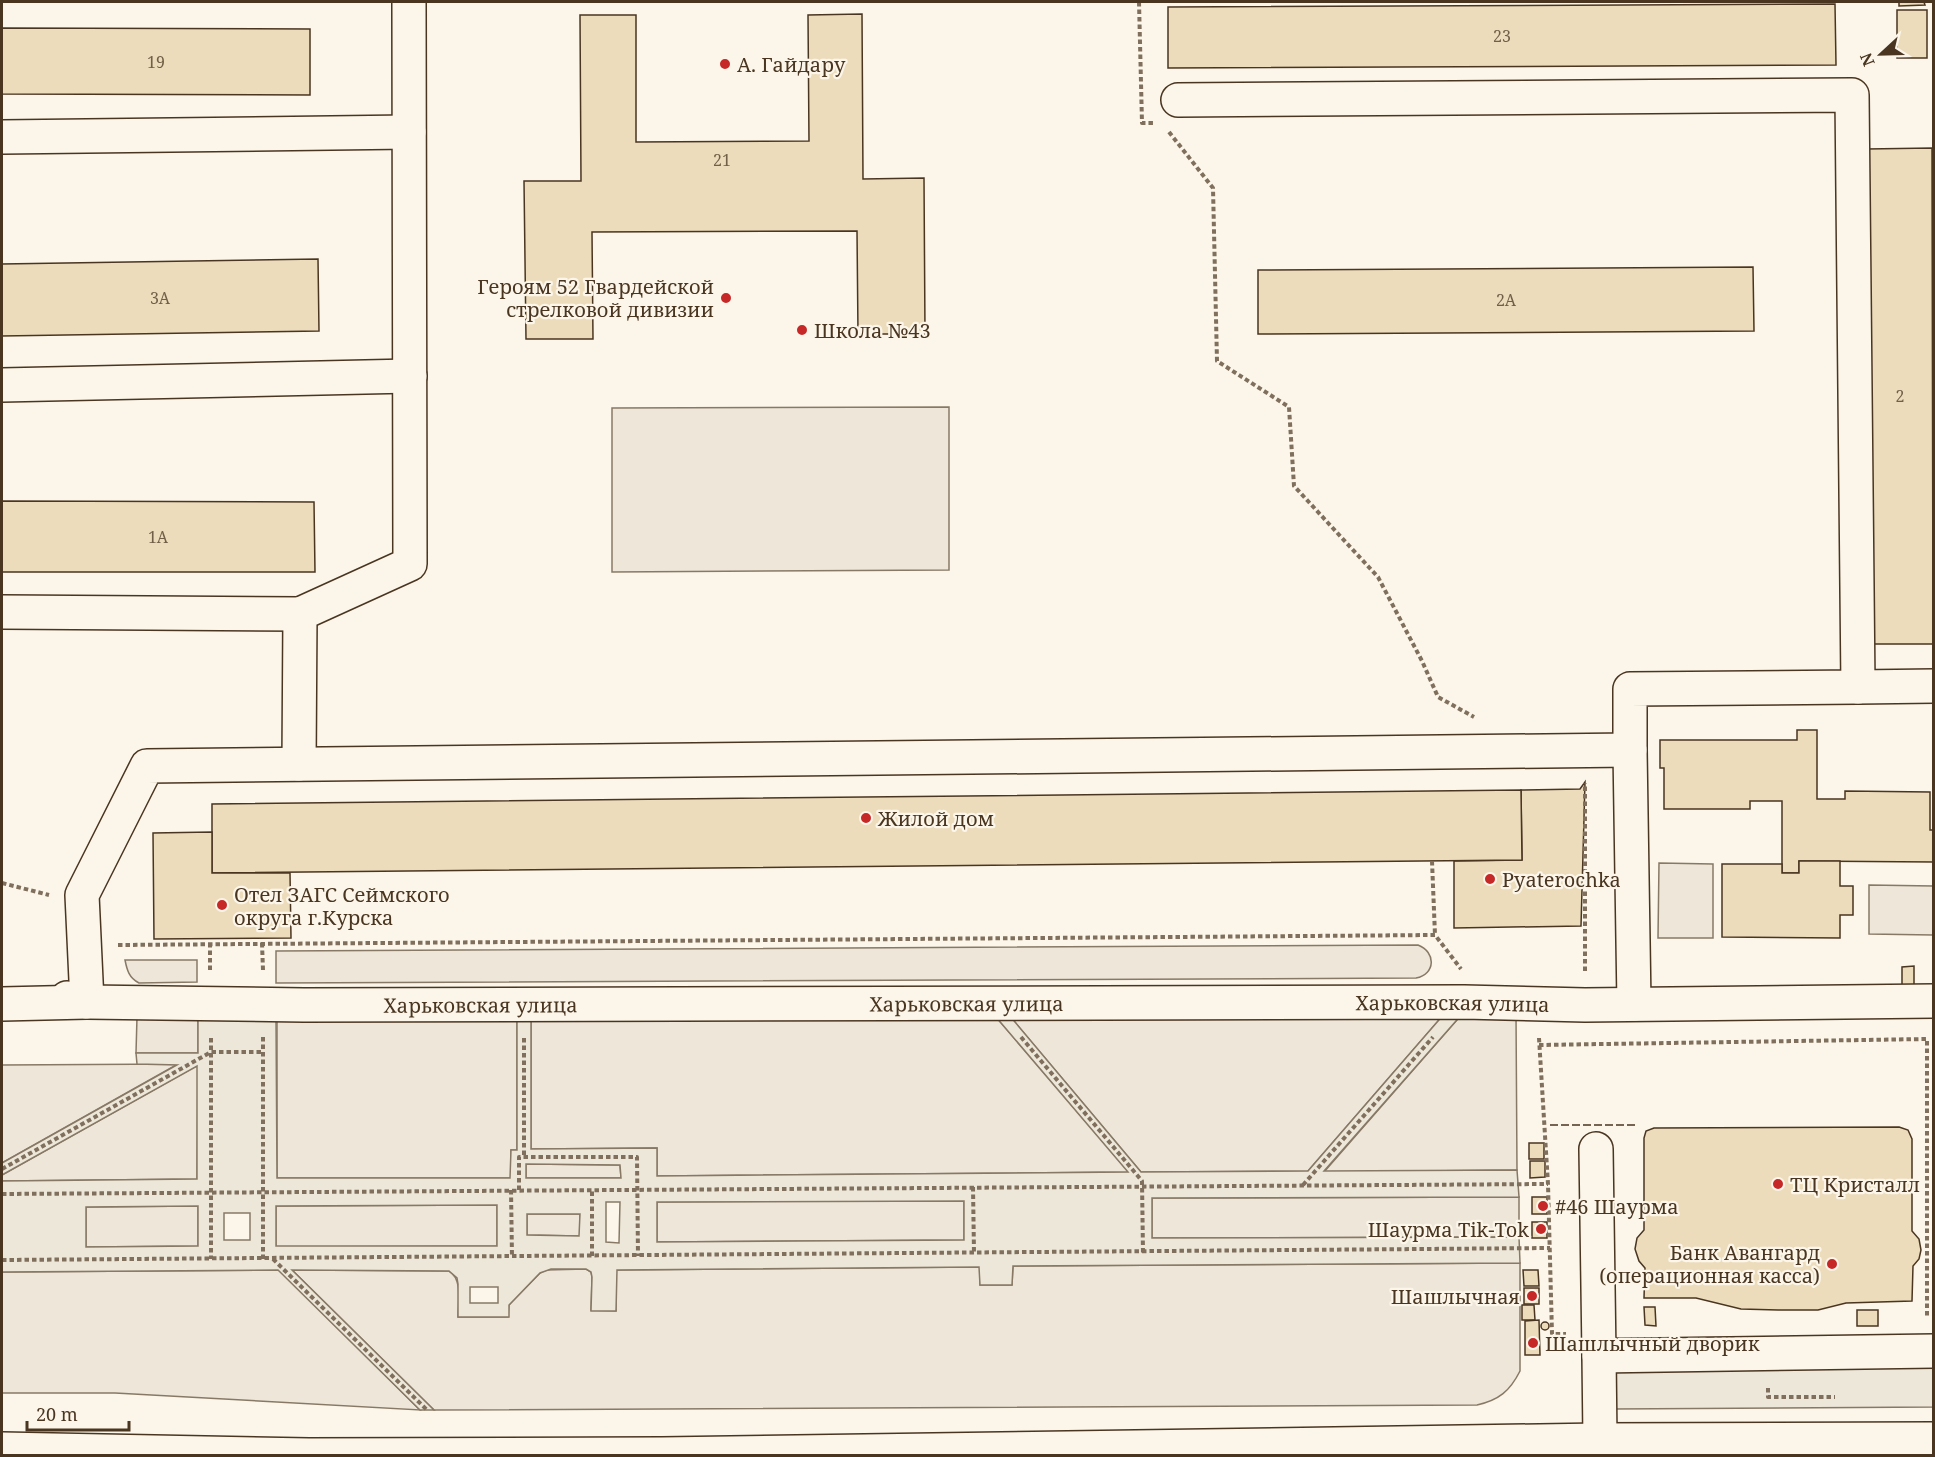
<svg xmlns="http://www.w3.org/2000/svg" width="1935" height="1457" viewBox="0 0 1935 1457" font-family="'Noto Serif',serif">
	<style>
		.green { fill: #ede6d9; stroke: #887966; stroke-width: 1.5 }
		.parking { fill: #ede7d9; stroke: #887966; stroke-width: 1.5; fill-rule: evenodd }
		.building { fill: #ecdcbc; stroke: #4a3520; stroke-width: 1.5 }
		.lines { fill: none; stroke-linecap: round; stroke-linejoin: round }
		.minor-casing { stroke: #4a3520; stroke-width: 36 }
		.major-casing { stroke: #4a3520; stroke-width: 36 }
		.path { stroke: #7f6f5c; stroke-width: 4; stroke-dasharray: 4.5 3; stroke-linecap: butt }
		.minor { stroke: #fbf6e9; stroke-width: 33 }
		.major { stroke: #fbf6e9; stroke-width: 33 }
		.fence { stroke: #4a3520; stroke-width: 1.5; stroke-dasharray: 8 3; stroke-linecap: butt }
		.poi-dot { fill: #c62828; stroke: #fbf6e9; stroke-width: 2 }
		.labels { text-anchor: middle; dominant-baseline: central; stroke-width: 4.5; stroke-linejoin: round; paint-order: stroke }
		.number-label { font-size: 16px; fill: #725f47 }
		.poi-label { font-size: 20px; fill: #4a3520; stroke: #fbf6e9; text-anchor: start }
		.street-label { font-size: 20px; fill: #4a3520; stroke: #fbf6e9 }
	</style>
	<rect width="100%" height="100%" fill="#fbf6e9"/>
	<g class="green">
		<path d="M949 407V570L612 572V408Z"/>
		<path d="M1659 863 1713 864V938H1658Z"/>
		<path d="M1869 885 1933 886V935L1869 934Z"/>
		<path d="M1418 945C1436 952 1436 974 1416 978L276 983V951Z"/>
		<path d="M125 960H197V982L139 983C129 978 127 970 125 960Z"/>
		<path d="M1445 1013 1308 1171 1141 1172 1009 1015Z"/>
		<path d="M1463 1013H1516L1517 1170 1324 1172Z"/>
		<path d="M137 1017H198V1053H136Z"/>
		<path d="M996 1017 1129 1172 657 1176V1148L531 1149V1018Z"/>
		<path d="M517 1018V1150H511V1178H277V1019Z"/>
		<path d="M178 1064 2 1163V1065Z"/>
		<path d="M198 1065 197 1179 2 1181V1175Z"/>
		<path d="M526 1164 620 1165 621 1178H526Z"/>
		<path d="M1519 1197V1237L1152 1238V1198Z"/>
		<path d="M964 1200V1240L657 1242V1202Z"/>
		<path d="M497 1205V1246L276 1247V1206Z"/>
		<path d="M198 1206V1246L86 1247V1207Z"/>
		<path d="M527 1214H580V1236L527 1235Z"/>
		<path d="M1520 1263V1371C1510 1391 1499 1400 1477 1405L434 1410 292 1270 449 1271C463 1279 458 1303 458 1317H508L509 1305 540 1273 546 1270 586 1269 591 1272 592 1277 591 1310 616 1311V1270L980 1267V1285H1012L1013 1266Z"/>
		<path d="M279 1270 420 1410 115 1393H2V1272Z"/>
	</g>
	<g class="parking">
		<path d="M1445 1013H1463L1324 1171 1517 1170 1519 1197 1152 1198V1238L1519 1237 1520 1263 1013 1266 1012 1285H980L979 1267 617 1270 616 1311H591L592 1277 591 1272 586 1269H551L540 1273 509 1305V1317H458V1284L457 1278 449 1271 292 1270 434 1410H420L278 1270 2 1272V1181L197 1179V1066L2 1175V1163L177 1065 137 1064 136 1053H198V1017L276 1019 277 1178H510L511 1150H517V1018H531V1149L657 1148V1176L1128 1172 996 1017 1009 1015 1141 1172 1308 1171ZM526 1164 620 1165 621 1178H526ZM964 1201V1240L657 1242V1202ZM606 1202H620L619 1243 606 1242ZM497 1205V1246H276V1206ZM198 1206V1246L86 1247V1207ZM224 1213H250V1240H224ZM527 1214H580L579 1236 527 1235ZM470 1287H498V1303H470Z"/>
		<path d="M1933 1336V1407L1613 1409V1338Z"/>
	</g>
	<g class="building">
		<path d="M1899 2H1924L1925 5 1899 6Z"/>
		<path d="M1835 4 1836 65 1168 68V7Z"/>
		<rect x="1897" y="10" width="30" height="48"/>
		<path d="M862 14 863 179 924 178 925 334H858L857 231 592 232 593 339H526L524 181H581L580 15H636V142L809 141 808 15Z"/>
		<path d="M2 28 310 29V95L2 94Z"/>
		<path d="M1932 148 1933 644H1868L1867 149Z"/>
		<path d="M318 259 319 331 2 336V264Z"/>
		<path d="M1753 267 1754 331 1258 334V270Z"/>
		<path d="M2 501 314 502 315 572H2Z"/>
		<path d="M1797 730H1817V799H1845V791L1930 792V830H1934V862L1799 861V873H1782V801H1750V809H1664V768H1660V740H1797Z"/>
		<path d="M1585 782 1581 926 1454 928V861L1522 860 1521 790 1580 789Z"/>
		<path d="M1521 790 1522 860 212 873V804Z"/>
		<path d="M212 832V873H290L291 938 154 939 153 833Z"/>
		<path d="M1799 861H1840V886H1853V915H1840V938L1722 937V864H1782V873H1799Z"/>
		<path d="M1914 966V987H1902V967Z"/>
		<path d="M1899 1127 1908 1130 1912 1139V1231L1919 1239 1921 1250 1919 1259 1913 1266 1912 1301 1846 1303 1818 1310H1778L1741 1309 1696 1298H1644L1645 1268 1639 1261 1635 1249 1637 1238 1644 1230V1138L1646 1131 1654 1128Z"/>
		<rect x="1529" y="1143" width="15" height="16"/>
		<path d="M1530 1161H1545V1177L1530 1178Z"/>
		<rect x="1532" y="1197" width="15" height="17"/>
		<rect x="1532" y="1222" width="15" height="16"/>
		<path d="M1523 1270H1538L1539 1286H1524Z"/>
		<rect x="1524" y="1288" width="15" height="16"/>
		<path d="M1522 1305H1534L1535 1320H1522Z"/>
		<path d="M1644 1307H1655L1656 1326 1645 1325Z"/>
		<rect x="1857" y="1310" width="21" height="16"/>
		<path d="M1539 1320 1540 1355H1525V1321Z"/>
		<circle cx="1545" cy="1326" r="4"/>
	</g>
	<g class="lines">
		<defs>
			<g id="minor">
				<path d="M2 137 409 132"/>
				<path d="M2 385 410 376"/>
				<path d="M2 612 300 614"/>
				<path d="M1858 687 1934 686"/>
				<path d="M1630 750 1634 1004"/>
				<path d="M299 764 300 614 410 564 409 2"/>
				<path id="s1" d="M67 998 87 1002 304 1005 1464 1002 1585 1005 1934 1001"/>
				<path d="M2 1004 87 1002 82 895 147 766 1630 750V689L1858 687 1852 95 1178 100"/>
				<path d="M1596 1149 1599 1356"/>
				<path d="M1600 1440 1599 1356 1934 1351"/>
			</g>
			<path id="major" d="M2 1449 309 1455 662 1454 1600 1440 1934 1439"/>
		</defs>
		<use href="#minor" class="minor-casing"/>
		<use href="#major" class="major-casing"/>
		<g class="path">
			<path d="M1139 2 1142 123H1154"/>
			<path d="M1169 132 1213 188 1217 361 1289 407 1294 486 1378 577 1422 661 1438 697 1474 717"/>
			<path d="M1432 861 1435 935"/>
			<path d="M2 883 49 895"/>
			<path d="M210 943V970"/>
			<path d="M262 943 263 970"/>
			<path d="M118 945 1435 935 1461 969"/>
			<path d="M1585 971V783"/>
			<path d="M263 1037V1259"/>
			<path d="M1021 1037 1142 1181 1143 1253"/>
			<path d="M211 1038V1259"/>
			<path d="M524 1038V1157"/>
			<path d="M1539 1038 1548 1184 1552 1334H1566"/>
			<path d="M1539 1045 1927 1039V1318"/>
			<path d="M2 1169 211 1052H263"/>
			<path d="M1303 1185 1433 1037"/>
			<path d="M973 1187 974 1253"/>
			<path d="M511 1190 512 1257"/>
			<path d="M519 1190V1157H637L638 1256"/>
			<path d="M2 1194 1548 1184"/>
			<path d="M592 1256V1190"/>
			<path d="M273 1259 427 1410"/>
			<path d="M2 1260 1550 1248"/>
			<path d="M1768 1388V1397H1835"/>
		</g>
		<use href="#minor" class="minor"/>
		<use href="#major" class="major"/>
		<path class="fence" d="M1550 1125H1638"/>
	</g>
	<g class="poi-dot">
		<circle cx="725" cy="64" r="6"/>
		<circle cx="726" cy="298" r="6"/>
		<circle cx="802" cy="330" r="6"/>
		<circle cx="866" cy="818" r="6"/>
		<circle cx="1490" cy="879" r="6"/>
		<circle cx="222" cy="905" r="6"/>
		<circle cx="1778" cy="1184" r="6"/>
		<circle cx="1543" cy="1206" r="6"/>
		<circle cx="1541" cy="1229" r="6"/>
		<circle cx="1832" cy="1264" r="6"/>
		<circle cx="1532" cy="1296" r="6"/>
		<circle cx="1533" cy="1343" r="6"/>
	</g>
	<g class="labels">
		<g class="number-label">
			<text x="1502" y="36">23</text>
			<text x="156" y="62">19</text>
			<text x="722" y="160">21</text>
			<text x="160" y="298">3А</text>
			<text x="1506" y="300">2А</text>
			<text x="1900" y="396">2</text>
			<text x="158" y="537">1А</text>
		</g>
		<g class="poi-label">
			<text x="737" y="64">А. Гайдару</text>
			<text x="714" y="286" text-anchor="end">Героям 52 Гвардейской<tspan x="714" dy="23">стрелковой дивизии</tspan></text>
			<text x="814" y="330">Школа №43</text>
			<text x="878" y="818">Жилой дом</text>
			<text x="1502" y="879">Pyaterochka</text>
			<text x="234" y="894">Отел ЗАГС Сеймского<tspan x="234" dy="23">округа г.Курска</tspan></text>
			<text x="1790" y="1184">ТЦ Кристалл</text>
			<text x="1555" y="1206">#46 Шаурма</text>
			<text x="1529" y="1229" text-anchor="end">Шаурма Tik-Tok</text>
			<text x="1820" y="1252" text-anchor="end">Банк Авангард<tspan x="1820" dy="23">(операционная касса)</tspan></text>
			<text x="1520" y="1296" text-anchor="end">Шашлычная</text>
			<text x="1545" y="1343">Шашлычный дворик</text>
		</g>
		<g class="street-label">
			<text stroke="none"><textPath href="#s1" startOffset="900">Харьковская улица</textPath></text>
			<text stroke="none"><textPath href="#s1" startOffset="1386">Харьковская улица</textPath></text>
			<text stroke="none"><textPath href="#s1" startOffset="414">Харьковская улица</textPath></text>
		</g>
	</g>
	<rect width="1935" height="1457" fill="none" stroke="#4a3520" stroke-width="6"/>
	<g transform="translate(1881 54) rotate(248)" stroke="#fbf6e9" stroke-width="4.5" paint-order="stroke">
	<path d="M0-4.5L10 22L0 15L-10 22Z" fill="#4a3520"/>
	<text y="-9" font-size="16" font-weight="bold" text-anchor="middle" fill="#4a3520">N</text>
	</g>
	<path d="M27 1421v9h102v-9" fill="none" stroke="#4a3520" stroke-width="3"/>
	<text x="36" y="1421" font-size="18" fill="#4a3520" stroke="#fbf6e9" stroke-width="4.5" paint-order="stroke">20 m</text>
</svg>
